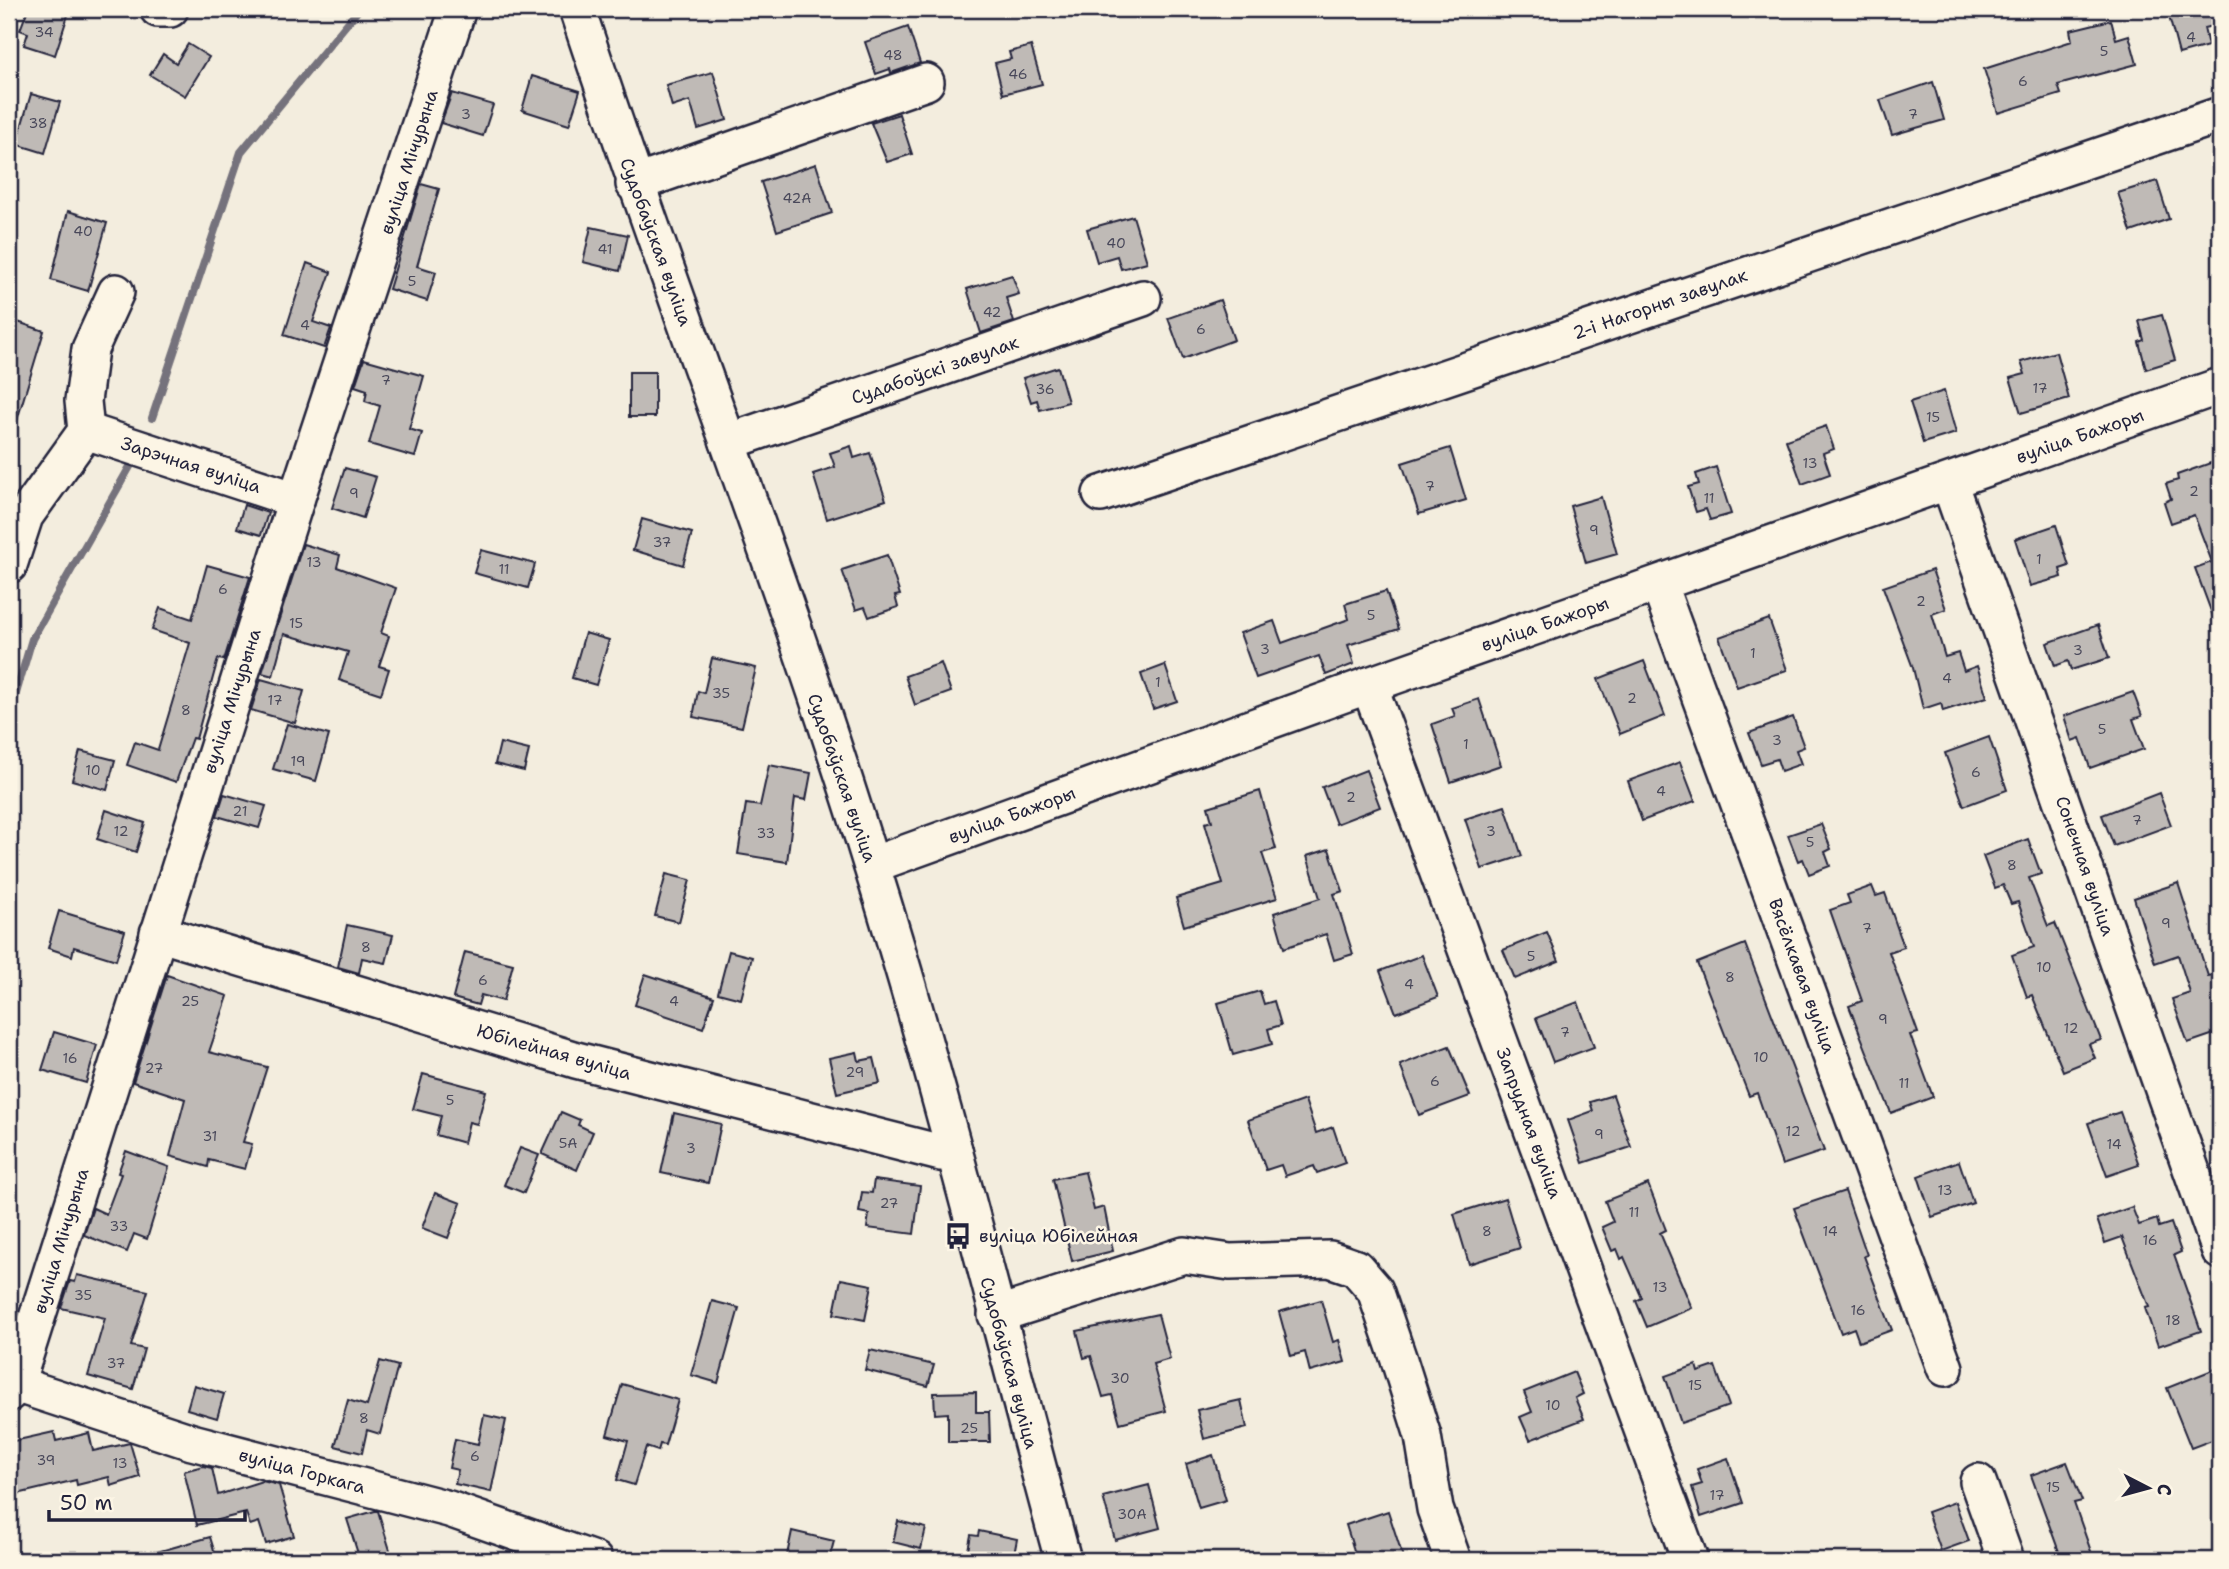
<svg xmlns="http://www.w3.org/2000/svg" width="2229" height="1569" viewBox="0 0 2229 1569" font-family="'Shantell Sans',sans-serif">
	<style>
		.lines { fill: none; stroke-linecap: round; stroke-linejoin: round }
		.stream { stroke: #75727b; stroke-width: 8 }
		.building { fill: #bfbab6; stroke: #22223b; stroke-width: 2 }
		.minor-casing { stroke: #22223b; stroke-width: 40 }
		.minor { stroke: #fcf5e5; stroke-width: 35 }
		.labels { text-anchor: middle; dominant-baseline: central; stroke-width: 5; stroke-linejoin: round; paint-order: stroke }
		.number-label { font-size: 14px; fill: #49485a }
		.street-label { font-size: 18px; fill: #22223b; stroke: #fcf5e5 }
		.poi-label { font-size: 18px; fill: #22223b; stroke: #fcf5e5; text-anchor: start }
	</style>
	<rect width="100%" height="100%" fill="#f3edde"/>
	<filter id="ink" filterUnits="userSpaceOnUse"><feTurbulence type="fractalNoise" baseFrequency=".0143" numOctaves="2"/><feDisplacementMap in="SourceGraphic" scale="14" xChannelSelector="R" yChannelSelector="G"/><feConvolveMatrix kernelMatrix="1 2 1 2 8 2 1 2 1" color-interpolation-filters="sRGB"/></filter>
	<g filter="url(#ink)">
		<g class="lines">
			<g class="stream">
				<path d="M152 418 241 152 359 9"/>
				<path d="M9 717 32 639 136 456"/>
			</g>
		</g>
		<g class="building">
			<path d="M28 9H70L55 55 24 45 28 33 20 30Z"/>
			<path d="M2167 9H2220V24L2204 28 2208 46 2179 54Z"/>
			<path d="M2111 20 2116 39 2129 35 2137 64 2058 85 2061 94 1998 113 1984 69 2072 41 2070 30Z"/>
			<path d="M908 27 920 63 891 73 890 69 876 74 865 42Z"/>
			<path d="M188 44 209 57 185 96 150 75 163 54 176 63Z"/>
			<path d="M1031 46 1042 84 1003 94 995 63 1011 59 1009 52Z"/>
			<path d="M713 72 727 120 698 129 690 101 672 107 666 85Z"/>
			<path d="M532 76 580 91 569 125 522 110Z"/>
			<path d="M1933 82 1944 120 1892 135 1880 100Z"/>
			<path d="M452 93 493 105 483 136 441 123Z"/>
			<path d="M31 94 60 102 45 153 16 144Z"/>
			<path d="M899 114 912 154 887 162 871 123Z"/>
			<path d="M816 164 832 213 777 231 761 182Z"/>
			<path d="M2157 181 2169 219 2131 232 2118 193Z"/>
			<path d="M421 184 439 189 417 266 436 272 427 301 389 289Z"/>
			<path d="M68 211 107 223 88 291 51 280Z"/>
			<path d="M1133 216 1147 262 1121 269 1117 256 1097 262 1087 229Z"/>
			<path d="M591 227 628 235 620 271 583 262Z"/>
			<path d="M307 263 331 272 313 322 331 328 324 348 284 335Z"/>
			<path d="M1012 275 1019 294 1006 298 1014 322 981 333 967 289Z"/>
			<path d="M1220 300 1234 340 1183 359 1168 318Z"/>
			<path d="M2162 315 2175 360 2146 369 2139 342 2144 340 2139 321Z"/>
			<path d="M9 319 44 331 15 427 9 426Z"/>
			<path d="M2056 352 2069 399 2021 413 2010 378 2025 374 2021 362Z"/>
			<path d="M364 359 424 376 409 429 422 433 415 457 369 444 380 406 365 401 367 390 355 386Z"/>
			<path d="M1058 367 1068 402 1040 410 1037 400 1031 402 1023 378Z"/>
			<rect x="629" y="372" width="26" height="45"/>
			<path d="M1944 391 1956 433 1923 443 1910 402Z"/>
			<path d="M1826 426 1834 449 1823 453 1830 474 1802 484 1786 440Z"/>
			<path d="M851 446 854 458 870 453 886 500 827 519 813 474 835 467 830 453Z"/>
			<path d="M1450 448 1466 500 1419 514 1402 463Z"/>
			<path d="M2216 461 2220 474 2218 630 2195 568 2212 562 2194 515 2171 523 2164 502 2171 499 2166 484 2178 480 2177 475Z"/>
			<path d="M1716 467 1731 514 1710 520 1706 509 1696 512 1688 487 1699 484 1696 474Z"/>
			<path d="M345 468 376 477 363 518 332 508Z"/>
			<path d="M1601 497 1617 554 1586 563 1570 506Z"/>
			<path d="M244 505 268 513 261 535 237 528Z"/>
			<path d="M642 519 692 533 683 565 633 550Z"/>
			<path d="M2056 525 2069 566 2060 569 2062 577 2030 586 2015 539Z"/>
			<path d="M303 544 340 555 337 567 396 588 381 633 389 636 379 666 389 669 381 694 339 680 348 652 284 634 273 676 262 673Z"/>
			<path d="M481 550 535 564 528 588 474 573Z"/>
			<path d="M887 555 900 595 895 596 898 607 869 617 865 607 856 610 842 570Z"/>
			<path d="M207 565 250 577 224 660 218 659 196 739 192 738 176 782 127 765 135 742 158 750 190 643 152 630 160 608 192 619Z"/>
			<path d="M1932 570 1946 609 1932 614 1945 657 1958 653 1964 671 1977 666 1987 697 1943 711 1941 703 1923 709 1913 668 1883 587Z"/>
			<path d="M1386 591 1399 629 1348 645 1354 664 1326 675 1319 656 1256 678 1240 633 1274 621 1282 643 1349 619 1345 604Z"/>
			<path d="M1769 619 1787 670 1737 687 1719 637Z"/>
			<path d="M2098 625 2109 658 2071 670 2068 661 2055 666 2047 643Z"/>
			<path d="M585 633 609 640 596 685 572 678Z"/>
			<path d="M712 658 756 668 742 727 693 717 698 691 704 693Z"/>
			<path d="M1644 661 1665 716 1620 734 1598 679Z"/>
			<path d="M941 663 951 692 915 705 905 676Z"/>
			<path d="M1165 665 1177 701 1153 709 1141 674Z"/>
			<path d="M261 679 304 691 295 723 251 710Z"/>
			<path d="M2133 692 2142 716 2133 719 2144 749 2090 768 2080 738 2072 741 2064 716Z"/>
			<path d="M1479 699 1501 765 1451 782 1432 724 1455 716 1452 708Z"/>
			<path d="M1793 717 1804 747 1796 750 1801 764 1781 771 1777 759 1761 764 1749 733Z"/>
			<path d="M287 724 329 735 316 781 273 769Z"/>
			<path d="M1989 737 2007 790 1964 806 1945 753Z"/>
			<path d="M500 743 529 750 524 771 495 764Z"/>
			<path d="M80 751 115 760 107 790 72 780Z"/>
			<path d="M1680 762 1695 801 1642 821 1628 781Z"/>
			<path d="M769 765 811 773 806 800 795 798 787 862 738 854 746 804 760 806Z"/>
			<path d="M1366 770 1380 807 1336 824 1322 787Z"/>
			<path d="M1260 791 1276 849 1262 853 1277 898 1184 926 1176 898 1223 884 1205 823 1212 821 1208 807Z"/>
			<path d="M2159 793 2171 825 2114 846 2102 815Z"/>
			<path d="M224 794 266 806 259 828 217 816Z"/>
			<path d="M1505 806 1522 856 1482 869 1465 819Z"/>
			<path d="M106 810 145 823 136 852 97 839Z"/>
			<path d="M1821 824 1831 849 1825 852 1830 866 1809 874 1803 859 1798 861 1788 835Z"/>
			<path d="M2028 839 2041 874 2029 878 2048 926 2055 923 2101 1040 2089 1044 2095 1058 2063 1071 2032 995 2027 997 2012 955 2034 947 2018 902 2011 904 2003 885 1995 888 1983 856Z"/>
			<path d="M1329 849 1343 891 1334 894 1353 954 1334 960 1326 934 1284 948 1274 913 1320 898 1307 856Z"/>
			<path d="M666 874 690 880 679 922 655 916Z"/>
			<path d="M2178 883 2208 976 2213 975 2220 997V1032L2188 1043 2172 999 2190 993 2178 955 2155 963 2134 898Z"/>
			<path d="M1872 886 1876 896 1885 893 1904 947 1889 952 1918 1033 1910 1035 1933 1097 1891 1113 1849 1006 1862 1001 1830 910 1850 903 1847 895Z"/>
			<path d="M59 911 125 931 116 960 74 947 72 956 48 948Z"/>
			<path d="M347 925 393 935 386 963 362 958 359 973 338 967Z"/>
			<path d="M1547 932 1559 961 1515 979 1503 950Z"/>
			<path d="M1745 944 1824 1151 1782 1165 1757 1093 1749 1096 1697 963Z"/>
			<path d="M729 951 752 957 741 999 718 993Z"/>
			<path d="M465 952 513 964 503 1001 481 995 478 1005 453 998Z"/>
			<path d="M1422 955 1438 997 1396 1013 1380 971Z"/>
			<path d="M645 974 714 997 703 1028 635 1005Z"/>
			<path d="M167 975 228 996 209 1052 267 1067 243 1142 252 1144 245 1169 209 1160 208 1167 170 1156 185 1099 133 1082Z"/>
			<path d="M1260 991 1264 1004 1274 1001 1281 1025 1268 1029 1272 1044 1233 1055 1218 1003Z"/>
			<path d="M1578 1002 1594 1047 1553 1062 1536 1018Z"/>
			<path d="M54 1032 97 1045 86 1083 42 1070Z"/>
			<path d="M1449 1046 1470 1096 1419 1115 1400 1065Z"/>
			<path d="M857 1052 859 1061 874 1058 880 1083 837 1093 829 1058Z"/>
			<path d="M423 1074 486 1091 477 1124 469 1122 464 1143 436 1135 441 1116 413 1109Z"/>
			<path d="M1613 1095 1631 1147 1583 1163 1568 1120 1593 1111 1590 1102Z"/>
			<path d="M1305 1100 1316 1133 1333 1127 1345 1163 1317 1173 1314 1166 1285 1176 1281 1165 1266 1170 1248 1120Z"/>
			<path d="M561 1112 580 1120 578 1125 593 1132 577 1170 542 1154Z"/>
			<path d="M2120 1112 2139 1165 2107 1176 2088 1123Z"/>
			<path d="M674 1113 721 1124 708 1183 661 1173Z"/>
			<path d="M520 1148 539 1155 524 1193 504 1185Z"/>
			<path d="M126 1151 169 1167 147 1239 134 1234 127 1252 84 1235 93 1208 106 1214 121 1174 118 1173Z"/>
			<path d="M1959 1161 1973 1203 1932 1217 1918 1176Z"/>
			<path d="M1085 1172 1094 1210 1104 1207 1113 1251 1072 1261 1053 1179Z"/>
			<path d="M874 1180 920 1186 914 1234 867 1228 869 1214 859 1212 862 1192 872 1193Z"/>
			<path d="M1648 1184 1666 1230 1660 1233 1692 1308 1647 1327 1636 1301 1642 1298 1624 1257 1621 1259 1617 1249 1612 1251 1602 1227 1613 1222 1605 1201Z"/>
			<path d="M1845 1191 1867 1255 1864 1256 1892 1330 1859 1342 1854 1328 1841 1333 1794 1208Z"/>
			<path d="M435 1193 461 1203 448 1238 422 1228Z"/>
			<path d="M1505 1198 1520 1248 1469 1264 1454 1214Z"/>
			<path d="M2132 1207 2139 1225 2157 1219 2159 1227 2171 1223 2181 1252 2174 1255 2201 1331 2158 1346 2145 1308 2149 1307 2122 1237 2105 1243 2097 1219Z"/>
			<path d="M77 1275 148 1291 131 1346 144 1349 133 1389 88 1376 105 1318 61 1308 70 1281 75 1282Z"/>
			<path d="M841 1279 872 1285 865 1320 834 1314Z"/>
			<path d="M1321 1300 1333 1342 1339 1340 1345 1362 1310 1372 1305 1352 1291 1356 1279 1312Z"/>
			<path d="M712 1301 739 1308 718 1383 691 1375Z"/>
			<path d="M1158 1314 1170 1359 1153 1364 1166 1411 1120 1423 1112 1395 1103 1397 1091 1356 1084 1358 1077 1331Z"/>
			<path d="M870 1350 934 1365 928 1386 865 1370Z"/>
			<path d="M380 1361 398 1366 380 1434 367 1430 362 1453 335 1446 348 1400 367 1406Z"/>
			<path d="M1696 1365 1698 1372 1715 1366 1729 1406 1681 1423 1665 1376Z"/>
			<path d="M2220 1367V1413L2214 1416 2220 1437 2191 1448 2167 1388Z"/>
			<path d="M1574 1372 1583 1394 1575 1398 1584 1419 1530 1440 1520 1417 1532 1412 1524 1392Z"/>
			<path d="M622 1384 678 1400 665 1445 660 1444 658 1451 646 1447 634 1485 617 1480 628 1441 607 1435Z"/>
			<path d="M194 1385 224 1394 217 1418 187 1409Z"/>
			<path d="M976 1392V1412H989L990 1442H948V1413L935 1414 934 1393Z"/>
			<path d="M1241 1400 1247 1428 1204 1439 1197 1410Z"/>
			<path d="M484 1415 506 1420 491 1492 455 1484 458 1470 449 1468 455 1439 478 1444Z"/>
			<path d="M54 1432 56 1441 89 1433 93 1451 130 1443 140 1477 111 1486 109 1477 77 1485 76 1480 9 1496V1442Z"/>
			<path d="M1213 1455 1226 1500 1199 1508 1186 1464Z"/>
			<path d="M1728 1458 1743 1503 1701 1517 1692 1487 1702 1484 1697 1469Z"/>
			<path d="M2067 1462 2082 1501 2074 1503 2094 1560H2062L2031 1475Z"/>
			<path d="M203 1466 212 1468 218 1495 262 1481 279 1485 294 1536 266 1544 259 1522 250 1525 246 1513 197 1525 184 1471Z"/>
			<path d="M1149 1485 1160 1528 1115 1540 1103 1497Z"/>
			<path d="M1955 1502 1969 1541 1941 1551 1927 1512Z"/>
			<path d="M375 1511H378L393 1560H360L347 1519Z"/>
			<path d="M1388 1511 1404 1560H1357L1346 1525Z"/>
			<path d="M898 1521 926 1528 921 1549 893 1542Z"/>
			<path d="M792 1531 834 1541 829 1560H786Z"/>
			<path d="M979 1531 1017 1539 1013 1560H966L971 1535 978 1536Z"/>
			<path d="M210 1537 217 1560H151L150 1554Z"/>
		</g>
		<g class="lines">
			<defs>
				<g id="minor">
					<path d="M158 9H170"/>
					<path d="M577 9C671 296 783 578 872 867 944 1096 1000 1329 1063 1560"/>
					<path d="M634 184 926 82"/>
					<path d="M86 431 296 500"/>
					<path d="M728 442 1143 298"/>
					<path d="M1949 482 2220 1251"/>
					<path d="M1101 494 2220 115"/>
					<path d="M9 565 25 516 86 431 83 401 90 349 116 292"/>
					<path d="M1659 585 1945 1368"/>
					<path d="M1369 685 1690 1560"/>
					<path d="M872 865 1369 685 2220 386"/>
					<path d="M158 933 576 1060 941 1153 954 1150"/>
					<path d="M996 1315 1184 1255 1230 1262 1330 1259 1356 1268 1375 1290 1399 1360 1423 1436 1435 1509 1453 1560"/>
					<path d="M9 1382 192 1442 449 1509 594 1560"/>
					<path d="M9 1393 16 1384 296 500 458 9"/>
					<path d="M1978 1482 2006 1560"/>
				</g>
			</defs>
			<use href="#minor" class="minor-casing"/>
			<use href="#minor" class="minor"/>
		</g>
	</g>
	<defs>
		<symbol id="bus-bare" viewBox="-9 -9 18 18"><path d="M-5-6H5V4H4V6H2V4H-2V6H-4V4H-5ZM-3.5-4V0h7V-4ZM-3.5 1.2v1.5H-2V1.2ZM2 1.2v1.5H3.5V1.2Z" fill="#22223b" stroke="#fcf5e5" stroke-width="2.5" paint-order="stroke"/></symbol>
	</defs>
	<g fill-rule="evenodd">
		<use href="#bus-bare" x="939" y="1217" width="38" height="38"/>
	</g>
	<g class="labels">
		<g class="number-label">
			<text x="44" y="32">34</text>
			<text x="2191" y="37">4</text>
			<text x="2104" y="51">5</text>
			<text x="893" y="55">48</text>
			<text x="1018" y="74">46</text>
			<text x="2023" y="81">6</text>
			<text x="466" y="114">3</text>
			<text x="1913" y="114">7</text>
			<text x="38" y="123">38</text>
			<text x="797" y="198">42А</text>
			<text x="83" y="231">40</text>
			<text x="1116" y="243">40</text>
			<text x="605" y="249">41</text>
			<text x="412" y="281">5</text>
			<text x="992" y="312">42</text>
			<text x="305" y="325">4</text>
			<text x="1201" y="329">6</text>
			<text x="386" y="380">7</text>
			<text x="2040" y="388">17</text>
			<text x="1045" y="389">36</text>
			<text x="1933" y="417">15</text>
			<text x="1810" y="463">13</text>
			<text x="1430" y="486">7</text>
			<text x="2194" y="491">2</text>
			<text x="354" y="493">9</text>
			<text x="1709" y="498">11</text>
			<text x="1594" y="530">9</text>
			<text x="662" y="542">37</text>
			<text x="2039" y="559">1</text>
			<text x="314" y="562">13</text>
			<text x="504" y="569">11</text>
			<text x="223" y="589">6</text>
			<text x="1921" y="601">2</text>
			<text x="1371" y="615">5</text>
			<text x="296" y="623">15</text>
			<text x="1265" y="649">3</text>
			<text x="2078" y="650">3</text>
			<text x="1753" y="653">1</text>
			<text x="1947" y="678">4</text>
			<text x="1158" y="682">1</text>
			<text x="721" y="693">35</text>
			<text x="1632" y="698">2</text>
			<text x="275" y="700">17</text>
			<text x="186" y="710">8</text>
			<text x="2102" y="729">5</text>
			<text x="1777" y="740">3</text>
			<text x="1466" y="744">1</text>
			<text x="298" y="761">19</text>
			<text x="93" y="770">10</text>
			<text x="1976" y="772">6</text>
			<text x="1661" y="791">4</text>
			<text x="1351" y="797">2</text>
			<text x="240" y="811">21</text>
			<text x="2137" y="820">7</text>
			<text x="121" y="831">12</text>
			<text x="1491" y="831">3</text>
			<text x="766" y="833">33</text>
			<text x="1810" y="842">5</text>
			<text x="2012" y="865">8</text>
			<text x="2166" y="923">9</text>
			<text x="1867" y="928">7</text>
			<text x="366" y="947">8</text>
			<text x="1531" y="956">5</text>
			<text x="2044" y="967">10</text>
			<text x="1730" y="977">8</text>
			<text x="483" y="980">6</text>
			<text x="1409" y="984">4</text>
			<text x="190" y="1001">25</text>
			<text x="674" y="1001">4</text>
			<text x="1883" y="1019">9</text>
			<text x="2071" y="1028">12</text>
			<text x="1565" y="1032">7</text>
			<text x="1761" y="1057">10</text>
			<text x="70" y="1058">16</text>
			<text x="154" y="1068">27</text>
			<text x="855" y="1072">29</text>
			<text x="1435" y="1081">6</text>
			<text x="1904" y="1083">11</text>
			<text x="450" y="1100">5</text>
			<text x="1793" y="1131">12</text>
			<text x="1599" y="1134">9</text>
			<text x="210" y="1136">31</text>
			<text x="568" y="1143">5А</text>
			<text x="2114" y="1144">14</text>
			<text x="691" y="1148">3</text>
			<text x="1945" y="1190">13</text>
			<text x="889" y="1203">27</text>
			<text x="1634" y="1212">11</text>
			<text x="119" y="1226">33</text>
			<text x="1487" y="1231">8</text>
			<text x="1830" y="1231">14</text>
			<text x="2150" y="1240">16</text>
			<text x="1660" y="1287">13</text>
			<text x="83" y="1295">35</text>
			<text x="1858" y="1310">16</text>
			<text x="2173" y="1320">18</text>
			<text x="116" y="1363">37</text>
			<text x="1120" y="1378">30</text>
			<text x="1695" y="1385">15</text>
			<text x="1553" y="1405">10</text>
			<text x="364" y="1418">8</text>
			<text x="969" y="1428">25</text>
			<text x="475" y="1456">6</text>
			<text x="46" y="1460">39</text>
			<text x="120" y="1463">13</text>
			<text x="2053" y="1487">15</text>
			<text x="1717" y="1495">17</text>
			<text x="1132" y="1514">30А</text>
		</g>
		<g class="street-label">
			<text transform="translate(409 162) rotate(-72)">вуліца Мічурына</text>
			<text transform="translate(656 242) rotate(70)">Судобаўская вуліца</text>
			<text transform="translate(1660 304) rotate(-19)">2-і Нагорны завулак</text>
			<text transform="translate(935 370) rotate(-19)">Судабоўскі завулак</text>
			<text transform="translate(2080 436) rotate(-19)">вуліца Бажоры</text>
			<text transform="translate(191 465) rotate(18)">Зарэчная вуліца</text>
			<text transform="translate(1545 624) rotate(-19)">вуліца Бажоры</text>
			<text transform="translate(232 701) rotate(-72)">вуліца Мічурына</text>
			<text transform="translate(842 778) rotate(71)">Судобаўская вуліца</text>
			<text transform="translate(1012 815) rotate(-20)">вуліца Бажоры</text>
			<text transform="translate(2085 866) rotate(71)">Сонечная вуліца</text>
			<text transform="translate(1802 976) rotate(70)">Вясёлкавая вуліца</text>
			<text transform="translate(554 1052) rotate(16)">Юбілейная вуліца</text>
			<text transform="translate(1529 1123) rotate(70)">Запрудная вуліца</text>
			<text transform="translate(61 1241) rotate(-73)">вуліца Мічурына</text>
			<text transform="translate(1009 1363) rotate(75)">Судобаўская вуліца</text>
			<text transform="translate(302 1471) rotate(15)">вуліца Горкага</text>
		</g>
		<g class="poi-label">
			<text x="979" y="1236">вуліца Юбілейная</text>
		</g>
	</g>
	<rect width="2229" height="1569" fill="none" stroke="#fcf5e5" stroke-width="35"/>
	<rect x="18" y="18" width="2194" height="1534" fill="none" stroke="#22223b" stroke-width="2.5" filter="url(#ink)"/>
	<g transform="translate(2148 1488) rotate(96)" stroke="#fcf5e5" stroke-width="5" paint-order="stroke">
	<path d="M0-5L12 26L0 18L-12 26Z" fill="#22223b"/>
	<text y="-10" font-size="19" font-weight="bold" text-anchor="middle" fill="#22223b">С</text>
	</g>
	<path d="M49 1510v10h196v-10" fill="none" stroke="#22223b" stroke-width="3.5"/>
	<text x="60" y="1510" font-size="21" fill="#22223b" stroke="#fcf5e5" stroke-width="5" paint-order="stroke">50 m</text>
</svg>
